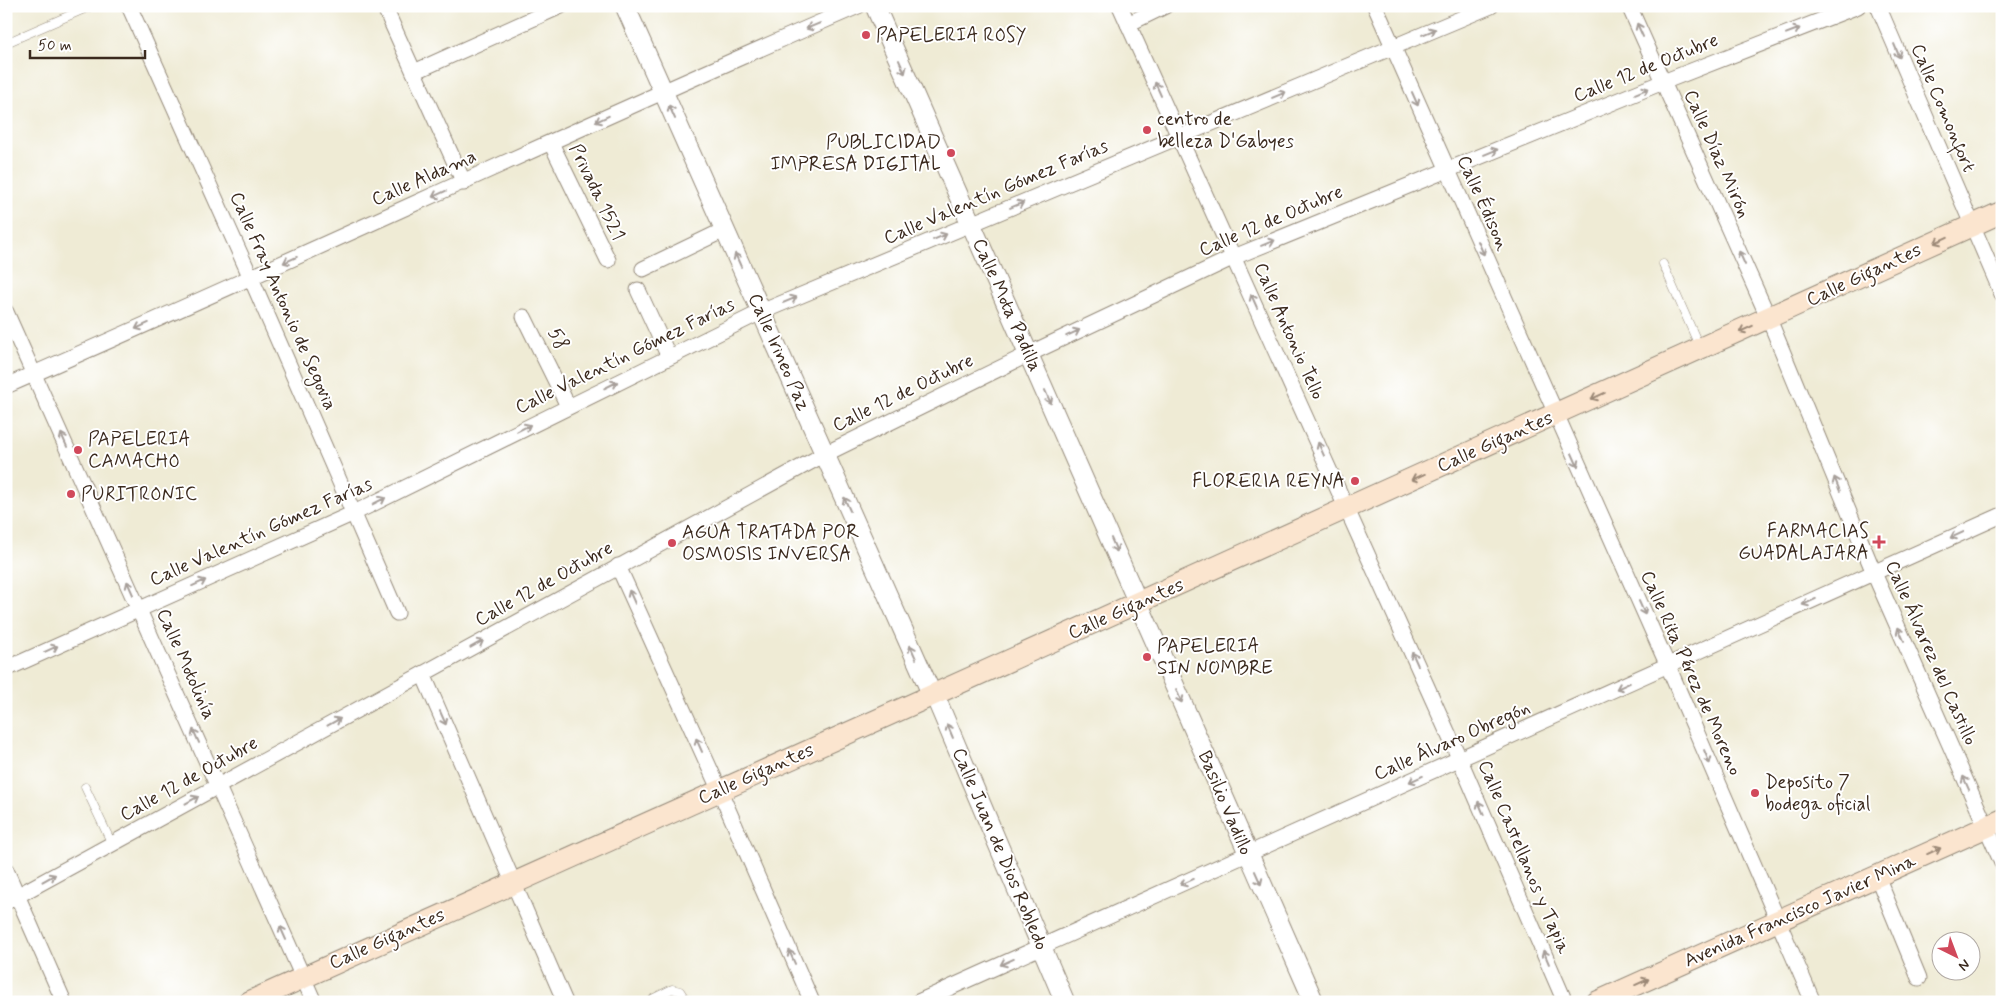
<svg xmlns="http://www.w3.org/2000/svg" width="2008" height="1008" viewBox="0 0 2008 1008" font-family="Mynerve,sans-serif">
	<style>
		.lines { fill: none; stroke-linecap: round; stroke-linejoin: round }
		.service-casing { stroke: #958a7a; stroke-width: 9 }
		.minor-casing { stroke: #958a7a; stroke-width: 17 }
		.tertiary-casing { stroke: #958a7a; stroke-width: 21 }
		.secondary-casing { stroke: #958a7a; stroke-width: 23 }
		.path { stroke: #958a7a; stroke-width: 2.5; stroke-dasharray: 1 4; stroke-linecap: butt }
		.service { stroke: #fff; stroke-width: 8 }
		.minor { stroke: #fff; stroke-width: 15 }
		.tertiary { stroke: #fff; stroke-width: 19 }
		.secondary { stroke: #fbe5cf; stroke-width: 21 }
		.oneway { stroke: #a79f9a }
		.oneway2 { stroke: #9b8876 }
		.poi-dot { fill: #d1495b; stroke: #fff; stroke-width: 2 }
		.labels { text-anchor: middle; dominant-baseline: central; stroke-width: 4; stroke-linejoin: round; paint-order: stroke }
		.poi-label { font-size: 19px; fill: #3b2a1e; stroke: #fff; text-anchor: start }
		.street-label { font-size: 19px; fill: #3b2a1e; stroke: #fff }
	</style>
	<rect width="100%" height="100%" fill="#fff"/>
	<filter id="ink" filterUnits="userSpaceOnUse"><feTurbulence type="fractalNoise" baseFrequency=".02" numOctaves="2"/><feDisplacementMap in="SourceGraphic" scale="10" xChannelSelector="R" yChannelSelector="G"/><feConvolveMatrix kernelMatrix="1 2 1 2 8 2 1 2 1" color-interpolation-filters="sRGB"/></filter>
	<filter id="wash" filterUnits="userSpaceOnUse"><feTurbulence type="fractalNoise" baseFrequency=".0096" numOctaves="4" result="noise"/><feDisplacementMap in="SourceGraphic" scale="20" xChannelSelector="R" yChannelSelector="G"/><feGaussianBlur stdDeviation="1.12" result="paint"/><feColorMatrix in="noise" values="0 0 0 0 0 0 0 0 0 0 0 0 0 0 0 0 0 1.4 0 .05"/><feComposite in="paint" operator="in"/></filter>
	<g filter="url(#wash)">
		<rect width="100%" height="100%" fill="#efebd5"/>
	</g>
	<g filter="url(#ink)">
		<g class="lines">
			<defs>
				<g id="service">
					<path d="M6 43 91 6"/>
					<path d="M1663 264 1700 348"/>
					<path d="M85 787 112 844"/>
					<path d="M651 1002 654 998 672 989 680 991 687 1002"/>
				</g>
				<g id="minor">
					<path d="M129 6 251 278 397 613"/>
					<path d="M384 6 464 183"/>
					<path d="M1120 6 1460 760 1565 1002"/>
					<path d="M1375 6 1668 666 1813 1002"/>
					<path d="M1629 6 1769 319 1874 573 2002 863"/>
					<path d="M1878 6 2002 294"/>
					<path d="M1128 24 1165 6"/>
					<path d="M414 72 561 6"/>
					<path d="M551 143 608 260"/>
					<path d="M643 269 724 230"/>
					<path d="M638 290 669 357"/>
					<path d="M6 312 314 1002"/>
					<path d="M524 317 568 406"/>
					<path d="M6 386C291 262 573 129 858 6"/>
					<path d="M618 566 719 789 812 1002"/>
					<path d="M6 669 354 513 761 312 1491 6"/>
					<path d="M423 674 565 1002"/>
					<path d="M6 870 64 1002"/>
					<path d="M1877 876 1919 978"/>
					<path d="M6 902 825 454 1029 354 1234 257 1663 82 1858 6"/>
					<path d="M918 1002 2002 515"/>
				</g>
				<g id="tertiary">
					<path d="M625 6 929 688 935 696 1065 1002"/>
					<path d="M875 6 1314 1002"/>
				</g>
				<g id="secondary">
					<path d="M249 1002C834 740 1418 477 2002 212"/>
					<path d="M1597 1002 2002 820"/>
				</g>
			</defs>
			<use href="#service" class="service-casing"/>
			<use href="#minor" class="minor-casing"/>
			<use href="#tertiary" class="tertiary-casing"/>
			<use href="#secondary" class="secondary-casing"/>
			<path class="path" d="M225 1002 233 998"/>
			<use href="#service" class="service"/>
			<use href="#minor" class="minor"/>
			<use href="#tertiary" class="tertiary"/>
			<use href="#secondary" class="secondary"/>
		</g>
		<defs><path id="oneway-shaft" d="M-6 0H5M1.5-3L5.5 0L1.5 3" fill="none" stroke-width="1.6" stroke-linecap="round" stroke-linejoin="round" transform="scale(1.25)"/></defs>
		<g class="oneway">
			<use href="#oneway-shaft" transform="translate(813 26) rotate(157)"/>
			<use href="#oneway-shaft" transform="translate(1640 30) rotate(-114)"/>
			<use href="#oneway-shaft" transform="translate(1793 31) rotate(-21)"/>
			<use href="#oneway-shaft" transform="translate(1429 32) rotate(-23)"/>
			<use href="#oneway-shaft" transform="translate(1897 51) rotate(67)"/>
			<use href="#oneway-shaft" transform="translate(902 67) rotate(66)"/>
			<use href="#oneway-shaft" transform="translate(1158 89) rotate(-114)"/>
			<use href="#oneway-shaft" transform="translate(1642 91) rotate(-22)"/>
			<use href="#oneway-shaft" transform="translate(1279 95) rotate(-23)"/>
			<use href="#oneway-shaft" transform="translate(1415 99) rotate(66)"/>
			<use href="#oneway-shaft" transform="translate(672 112) rotate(-114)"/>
			<use href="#oneway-shaft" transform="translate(602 119) rotate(155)"/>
			<use href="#oneway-shaft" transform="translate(1491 152) rotate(-22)"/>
			<use href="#oneway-shaft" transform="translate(439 194) rotate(156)"/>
			<use href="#oneway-shaft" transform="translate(1017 205) rotate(-23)"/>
			<use href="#oneway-shaft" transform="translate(940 237) rotate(-23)"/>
			<use href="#oneway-shaft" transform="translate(1268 243) rotate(-22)"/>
			<use href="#oneway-shaft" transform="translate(1481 248) rotate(66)"/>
			<use href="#oneway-shaft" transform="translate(1742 258) rotate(-114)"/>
			<use href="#oneway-shaft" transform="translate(290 260) rotate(156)"/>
			<use href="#oneway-shaft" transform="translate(738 260) rotate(-114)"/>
			<use href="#oneway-shaft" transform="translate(790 300) rotate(-23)"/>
			<use href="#oneway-shaft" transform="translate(1254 301) rotate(-114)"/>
			<use href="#oneway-shaft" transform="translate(142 326) rotate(156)"/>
			<use href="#oneway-shaft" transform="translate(1073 333) rotate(-25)"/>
			<use href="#oneway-shaft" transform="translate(611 385) rotate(-26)"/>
			<use href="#oneway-shaft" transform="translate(1048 397) rotate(66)"/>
			<use href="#oneway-shaft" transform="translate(524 428) rotate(-27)"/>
			<use href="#oneway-shaft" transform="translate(64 440) rotate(-114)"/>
			<use href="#oneway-shaft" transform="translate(1321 449) rotate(-114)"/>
			<use href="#oneway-shaft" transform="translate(1575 460) rotate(66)"/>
			<use href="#oneway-shaft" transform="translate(1837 484) rotate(-112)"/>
			<use href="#oneway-shaft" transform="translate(379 501) rotate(-27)"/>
			<use href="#oneway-shaft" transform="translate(847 504) rotate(-114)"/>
			<use href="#oneway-shaft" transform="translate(1957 535) rotate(156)"/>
			<use href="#oneway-shaft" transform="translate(1114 545) rotate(66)"/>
			<use href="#oneway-shaft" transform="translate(199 583) rotate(-24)"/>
			<use href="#oneway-shaft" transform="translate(130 588) rotate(-114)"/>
			<use href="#oneway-shaft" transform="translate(632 597) rotate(-114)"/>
			<use href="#oneway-shaft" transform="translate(1809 602) rotate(156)"/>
			<use href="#oneway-shaft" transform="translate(1642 608) rotate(66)"/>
			<use href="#oneway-shaft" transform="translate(1901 634) rotate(-114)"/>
			<use href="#oneway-shaft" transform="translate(477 644) rotate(-29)"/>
			<use href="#oneway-shaft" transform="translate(51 649) rotate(-24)"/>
			<use href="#oneway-shaft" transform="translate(913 652) rotate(-114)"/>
			<use href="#oneway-shaft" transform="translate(1415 659) rotate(-114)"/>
			<use href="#oneway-shaft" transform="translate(1623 686) rotate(156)"/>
			<use href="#oneway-shaft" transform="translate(1179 696) rotate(67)"/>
			<use href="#oneway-shaft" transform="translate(443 718) rotate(66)"/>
			<use href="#oneway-shaft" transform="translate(334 722) rotate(-29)"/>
			<use href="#oneway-shaft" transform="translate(950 731) rotate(-113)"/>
			<use href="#oneway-shaft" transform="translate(196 736) rotate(-114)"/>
			<use href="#oneway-shaft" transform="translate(699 745) rotate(-114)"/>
			<use href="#oneway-shaft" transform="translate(1707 757) rotate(67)"/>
			<use href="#oneway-shaft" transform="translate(1416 779) rotate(156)"/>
			<use href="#oneway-shaft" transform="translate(1966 783) rotate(-114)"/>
			<use href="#oneway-shaft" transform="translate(192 800) rotate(-29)"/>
			<use href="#oneway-shaft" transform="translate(1481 808) rotate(-113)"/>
			<use href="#oneway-shaft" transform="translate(49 878) rotate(-29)"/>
			<use href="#oneway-shaft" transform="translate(1258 878) rotate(66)"/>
			<use href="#oneway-shaft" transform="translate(1187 882) rotate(156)"/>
			<use href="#oneway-shaft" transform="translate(283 933) rotate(-114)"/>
			<use href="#oneway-shaft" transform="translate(792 957) rotate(-114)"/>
			<use href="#oneway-shaft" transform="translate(1546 957) rotate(-113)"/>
			<use href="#oneway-shaft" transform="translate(1007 962) rotate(156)"/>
		</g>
		<g class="oneway2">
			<use href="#oneway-shaft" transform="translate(1941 240) rotate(155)"/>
			<use href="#oneway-shaft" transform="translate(1746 329) rotate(155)"/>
			<use href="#oneway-shaft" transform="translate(1598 396) rotate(156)"/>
			<use href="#oneway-shaft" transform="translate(1418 477) rotate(156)"/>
			<use href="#oneway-shaft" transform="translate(1934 851) rotate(-24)"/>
			<use href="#oneway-shaft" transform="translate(1642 982) rotate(-24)"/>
		</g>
	</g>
	<g class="poi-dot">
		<circle cx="866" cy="35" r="5"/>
		<circle cx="1147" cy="130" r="5"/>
		<circle cx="951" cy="153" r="5"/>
		<circle cx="78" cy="450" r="5"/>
		<circle cx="1355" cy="481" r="5"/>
		<circle cx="71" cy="494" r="5"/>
		<path d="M1876.5 534.5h5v5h5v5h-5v5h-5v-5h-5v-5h5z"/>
		<circle cx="672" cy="543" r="5"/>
		<circle cx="1147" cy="657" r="5"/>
		<circle cx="1755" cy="793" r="5"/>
	</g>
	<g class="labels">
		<g class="poi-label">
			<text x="876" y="35">PAPELERIA ROSY</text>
			<text x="1157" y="119">centro de<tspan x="1157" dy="22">belleza D'Gabyes</tspan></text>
			<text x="941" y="142" text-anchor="end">PUBLICIDAD<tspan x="941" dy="22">IMPRESA DIGITAL</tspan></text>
			<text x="88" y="439">PAPELERIA<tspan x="88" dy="22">CAMACHO</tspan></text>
			<text x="1345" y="481" text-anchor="end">FLORERIA REYNA</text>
			<text x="81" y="494">PURITRONIC</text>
			<text x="1869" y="531" text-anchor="end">FARMACIAS<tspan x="1869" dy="22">GUADALAJARA</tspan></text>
			<text x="682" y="532">AGUA TRATADA POR<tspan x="682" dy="22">OSMOSIS INVERSA</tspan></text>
			<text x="1157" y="646">PAPELERIA<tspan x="1157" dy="22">SIN NOMBRE</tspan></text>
			<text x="1765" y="782">Deposito 7<tspan x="1765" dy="22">bodega oficial</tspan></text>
		</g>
		<g class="street-label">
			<text transform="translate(1646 68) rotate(-22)">Calle 12 de Octubre</text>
			<text transform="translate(1943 108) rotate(67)">Calle Comonfort</text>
			<text transform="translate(1717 154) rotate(66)">Calle Díaz Mirón</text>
			<text transform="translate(424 178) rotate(-24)">Calle Aldama</text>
			<text transform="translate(597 192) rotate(64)">Privada 1521</text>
			<text transform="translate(996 192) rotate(-23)">Calle Valentín Gómez Farías</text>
			<text transform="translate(1483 203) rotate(66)">Calle Édison</text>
			<text transform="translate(1271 221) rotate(-23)">Calle 12 de Octubre</text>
			<text transform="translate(1864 275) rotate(-25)">Calle Gigantes</text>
			<text transform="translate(283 301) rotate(66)">Calle Fray Antonio de Segovia</text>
			<text transform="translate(1007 305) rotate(66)">Calle Mota Padilla</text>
			<text transform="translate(1289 331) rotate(66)">Calle Antonio Tello</text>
			<text transform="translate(558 339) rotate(64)">58</text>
			<text transform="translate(779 352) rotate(66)">Calle Irineo Paz</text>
			<text transform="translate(625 356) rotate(-26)">Calle Valentín Gómez Farías</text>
			<text transform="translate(903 393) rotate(-26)">Calle 12 de Octubre</text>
			<text transform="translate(1495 442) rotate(-24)">Calle Gigantes</text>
			<text transform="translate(261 532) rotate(-24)">Calle Valentín Gómez Farías</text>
			<text transform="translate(544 584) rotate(-29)">Calle 12 de Octubre</text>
			<text transform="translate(1126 609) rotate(-24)">Calle Gigantes</text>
			<text transform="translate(1931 653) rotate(66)">Calle Álvarez del Castillo</text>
			<text transform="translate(186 664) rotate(66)">Calle Motolinía</text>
			<text transform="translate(1691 673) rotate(66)">Calle Rita Pérez de Moreno</text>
			<text transform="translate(1452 741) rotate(-24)">Calle Álvaro Obregón</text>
			<text transform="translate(756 774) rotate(-24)">Calle Gigantes</text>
			<text transform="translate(189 779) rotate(-29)">Calle 12 de Octubre</text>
			<text transform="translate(1225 803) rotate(67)">Basilio Vadillo</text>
			<text transform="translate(1000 849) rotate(67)">Calle Juan de Dios Robledo</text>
			<text transform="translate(1524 857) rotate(67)">Calle Castellanos y Tapia</text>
			<text transform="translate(1800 911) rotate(-24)">Avenida Francisco Javier Mina</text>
			<text transform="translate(387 939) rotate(-24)">Calle Gigantes</text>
		</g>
	</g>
	<rect width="2008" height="1008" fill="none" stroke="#fff" stroke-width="25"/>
	<g transform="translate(1956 956) rotate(138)"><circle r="24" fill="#ffffff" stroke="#b1aaa5"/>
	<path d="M0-4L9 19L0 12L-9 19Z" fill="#d1495b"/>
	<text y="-8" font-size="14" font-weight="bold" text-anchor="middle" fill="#3b2a1e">N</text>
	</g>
	<path d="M30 50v8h115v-8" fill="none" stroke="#3b2a1e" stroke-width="2.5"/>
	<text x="38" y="50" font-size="15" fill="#3b2a1e" stroke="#ffffff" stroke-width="4" paint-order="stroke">50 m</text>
</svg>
